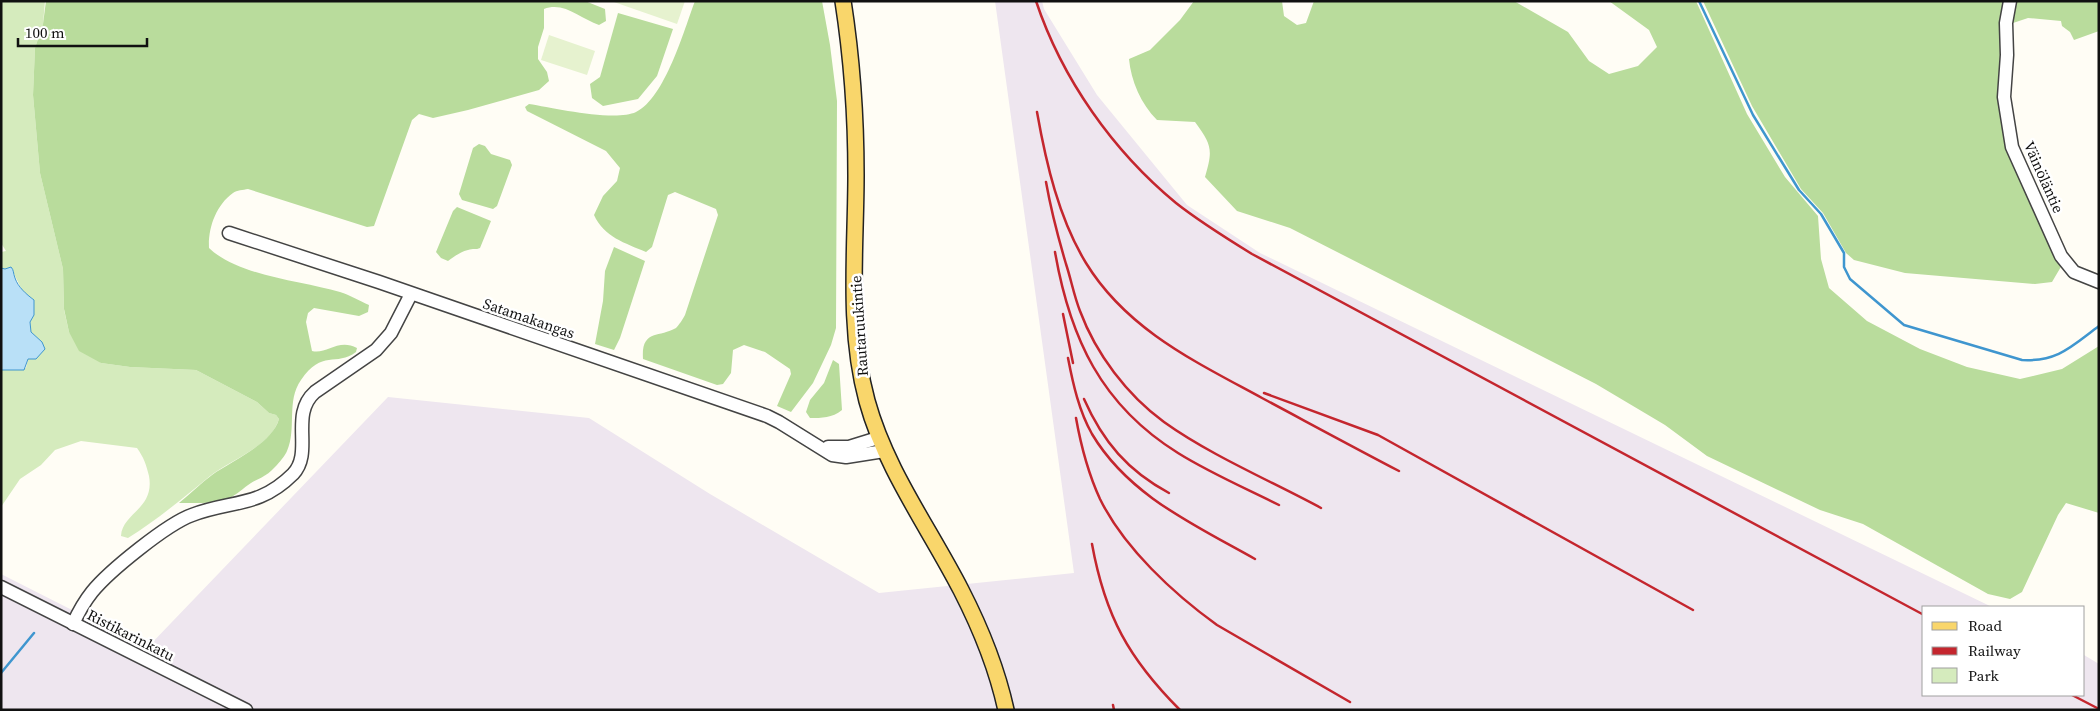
<svg xmlns="http://www.w3.org/2000/svg" width="2100" height="711" viewBox="0 0 2100 711" font-family="'Source Serif 4',serif">
	<style>
		.industrial { fill: #eee6ef }
		.green { fill: #d5ebbd }
		.forest { fill: #b9dc9c }
		.pitch { fill: #e6f2cf }
		.water { fill: #b9e0f7; stroke: #3f96cf }
		.lines { fill: none; stroke-linecap: round; stroke-linejoin: round }
		.stream { stroke: #3f96cf; stroke-width: 2.5 }
		.minor-casing { stroke: #444; stroke-width: 15 }
		.major-casing { stroke: #222; stroke-width: 18 }
		.minor { stroke: #fff; stroke-width: 12 }
		.major { stroke: #f9d66b; stroke-width: 15 }
		.rail { stroke: #c4262e; stroke-width: 2.5 }
		.labels { text-anchor: middle; dominant-baseline: central; stroke-width: 5; stroke-linejoin: round; paint-order: stroke }
		.street-label { font-size: 15px; fill: #111; stroke: #fff }
	</style>
	<rect width="100%" height="100%" fill="#fffdf5"/>
	<path class="industrial" d="M995 1H1042L1044 9 1097 95 1187 205 1260 253 1992 607H1924V695H2084V655L2099 664V710H1V574L147 648 388 397 589 418 710 494 879 593 1074 573Z"/>
	<path class="green" d="M1 1H45L43 24 35 48 33 95 40 173 63 269 64 310 69 332 101 363 130 367 196 370 257 402 269 413 276 415 279 419C271 446 231 460 210 476 183 498 157 520 128 538L121 536C122 513 155 509 149 476 146 464 144 458 137 448L81 441 55 450 41 465 20 479 1 507V370L26 368 28 359 42 342 31 332 30 322 34 300 23 292 14 274 1 268V252L6 251 1 243Z"/>
	<g class="forest">
		<path d="M46 1H585L605 9 606 21 599 25C581 19 564 1 544 9V28L538 47V59L547 72 549 81 539 90 468 110 433 118 419 114 412 120 374 226 367 227 248 189C243 190 237 190 233 193 216 205 208 228 209 248 238 276 302 281 340 292 350 295 360 301 369 305L368 312 359 316 314 308 308 313 306 322 312 351C326 355 338 338 357 348L356 352C336 367 322 349 301 380 286 401 297 429 287 451 284 458 271 473 264 476 260 479 255 480 251 483 243 488 237 495 229 498 214 504 195 503 179 503 190 494 201 483 212 475 232 461 272 444 279 419L276 415 269 413 257 402 196 370 130 367 101 363 79 351 69 332 64 309 63 269 40 173 33 95 35 48 43 24Z"/>
		<path d="M695 1H822L830 45 837 101 836 328 831 345 813 383 791 412 777 406 791 374 790 369 765 352 744 345 733 350 731 373 723 384 717 385 643 359C641 329 659 338 676 328 679 325 683 319 685 315L718 215 716 209 675 192 668 195 652 247 646 252C625 243 604 237 594 215L603 196 617 181 620 168 606 151 527 111 525 107 529 104C554 108 615 122 636 112 665 98 684 30 695 1Z"/>
		<path d="M1194 1H1282L1284 16 1297 25 1306 23 1314 1H1514L1568 32 1589 61 1609 74 1638 66 1657 47 1649 30 1609 1H1696L1747 114 1785 177 1818 216 1821 259 1829 288 1867 321 1920 349 1967 367 2020 379 2062 369 2099 346V513L2066 503 2058 515 2022 592 2010 599 1988 594 1863 524 1820 510 1707 456 1665 425 1596 384 1290 228 1237 211 1205 177C1213 150 1212 145 1195 122L1157 120C1141 104 1131 81 1129 59L1150 50 1180 20Z"/>
		<path d="M1703 1H2005C2003 34 1999 66 1999 98L2062 265 2052 282 2035 284 1905 273 1854 260 1846 253 1823 213 1801 189 1752 106Z"/>
		<path d="M2015 1H2099V31L2074 40 2070 32 2062 26 2061 21 2028 18 2013 23 2011 29Z"/>
		<path d="M618 13 673 29 657 76 638 99 603 106 592 98 590 84 600 77Z"/>
		<path d="M479 144 485 146 491 154 510 160 512 165 497 206 493 209 462 200 459 194 473 148Z"/>
		<path d="M457 207 491 221 480 248C476 250 473 248 468 250 460 252 455 256 448 261L441 258 436 252 453 211Z"/>
		<path d="M614 247 645 261 620 338 614 350 595 344 603 301 605 271Z"/>
		<path d="M833 360 839 364 842 410C832 418 822 418 810 418L806 412 810 400 824 383Z"/>
	</g>
	<g class="pitch">
		<path d="M611 1H685L677 24Z"/>
		<path d="M549 35 595 51 587 75 541 60Z"/>
	</g>
	<path class="water" d="M11 267C14 270 13 273 15 278 18 287 26 294 34 300V315L30 322 31 332 42 342 45 349 36 359H28L24 370H1V268L5 269Z"/>
	<g class="lines">
		<g class="stream">
			<path d="M1699 1 1753 115 1799 190 1821 214 1844 253V267L1850 279 1904 325 2022 360C2058 362 2072 346 2099 326"/>
			<path d="M1 673 34 633"/>
		</g>
		<defs>
			<g id="minor">
				<path d="M2010 1 2006 23 2007 55 2004 97 2012 147 2061 256 2074 272 2099 282"/>
				<path d="M229 233 379 282 767 416 779 422 832 455 846 457 884 451"/>
				<path d="M828 447H849L878 438"/>
				<path d="M1 587 246 710"/>
				<path d="M73 624C78 613 84 602 92 592 109 571 167 524 192 515 231 500 259 508 293 474 314 452 289 415 315 392L376 350 391 333 411 294"/>
			</g>
			<path id="major" d="M843 1C852 59 856 116 856 175 856 249 847 328 867 401 886 470 928 526 961 590 980 627 997 669 1006 710"/>
		</defs>
		<use href="#minor" class="minor-casing"/>
		<use href="#major" class="major-casing"/>
		<use href="#minor" class="minor"/>
		<use href="#major" class="major"/>
		<g class="rail">
			<path d="M1036 1C1062 79 1113 151 1176 203 1200 222 1226 238 1252 254L1924 615"/>
			<path d="M1037 112C1046 163 1059 219 1086 263 1127 330 1196 362 1262 398 1307 422 1353 447 1399 471"/>
			<path d="M1046 182C1051 210 1058 237 1066 264 1071 279 1074 296 1080 311 1096 354 1127 395 1164 422 1210 455 1271 481 1321 508"/>
			<path d="M1055 252C1070 338 1101 405 1178 453 1210 473 1245 488 1279 505"/>
			<path d="M1063 314 1073 363"/>
			<path d="M1068 358C1073 384 1079 411 1092 434 1129 496 1195 525 1255 559"/>
			<path d="M1264 393 1378 435 1693 610"/>
			<path d="M1084 399C1103 442 1128 471 1169 493"/>
			<path d="M1076 418C1081 446 1088 473 1100 499 1124 548 1174 594 1217 625L1350 702"/>
			<path d="M1092 544C1105 616 1129 659 1180 710"/>
			<path d="M2072 695 2099 709"/>
			<path d="M1113 705 1114 710"/>
		</g>
	</g>
	<g class="labels">
		<g class="street-label">
			<text transform="translate(2044 177) rotate(66)">Väinöläntie</text>
			<text transform="translate(529 318) rotate(19)">Satamakangas</text>
			<text transform="translate(859 326) rotate(-94)">Rautaruukintie</text>
			<text transform="translate(131 635) rotate(27)">Ristikarinkatu</text>
		</g>
	</g>
	<rect width="2100" height="711" fill="none" stroke="#111111" stroke-width="5"/>
	<rect x="1922" y="606" width="162" height="90" fill="#ffffff" stroke="#a0a0a0"/>
	<rect x="1932" y="622" width="25" height="8" fill="#f9d66b" stroke="#a0a0a0"/>
	<text x="1968" y="631" font-size="15" fill="#111111">Road</text>
	<rect x="1932" y="647" width="25" height="8" fill="#c4262e" stroke="#a0a0a0"/>
	<text x="1968" y="656" font-size="15" fill="#111111">Railway</text>
	<rect x="1932" y="668" width="25" height="15" fill="#d5ebbd" stroke="#a0a0a0"/>
	<text x="1968" y="681" font-size="15" fill="#111111">Park</text>
	<path d="M18 38v8h129v-8" fill="none" stroke="#111111" stroke-width="2.5"/>
	<text x="25" y="38" font-size="15" fill="#111111" stroke="#ffffff" stroke-width="4" paint-order="stroke">100 m</text>
</svg>
